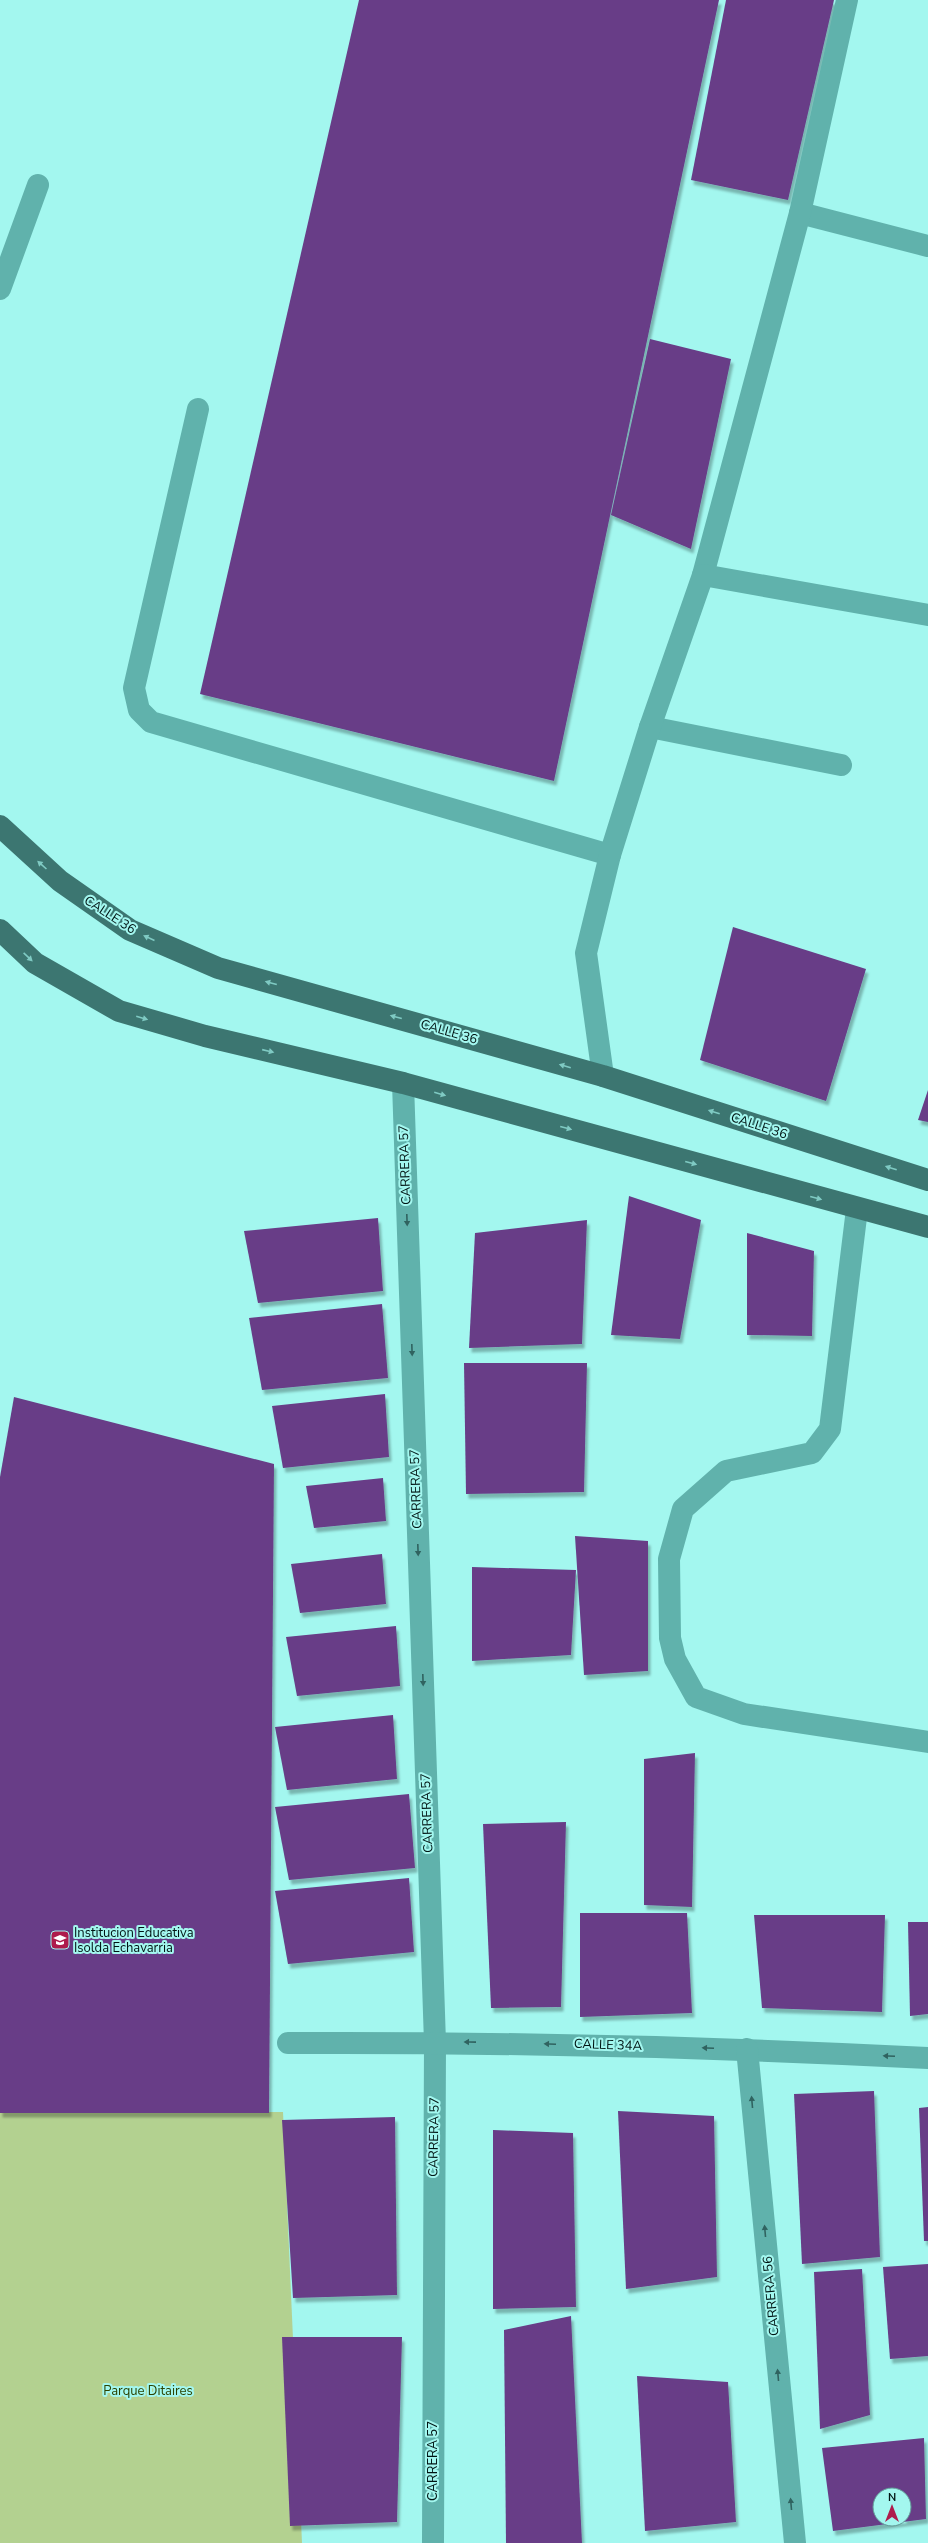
<svg xmlns="http://www.w3.org/2000/svg" width="928" height="2543" viewBox="0 0 928 2543" font-family="'Nunito Sans',sans-serif">
	<style>
		.green { fill: #b3d190 }
		.building { fill: #673e87; fill-rule: evenodd; filter: url(#shadow) }
		.lines { fill: none; stroke-linecap: round; stroke-linejoin: round }
		.minor { stroke: #60b2ac; stroke-width: 22 }
		.major { stroke: #3c7671; stroke-width: 22 }
		.oneway { fill: #7fcac3 }
		.oneway2 { fill: #306360 }
		.labels { text-anchor: middle; dominant-baseline: central; stroke-width: 4; stroke-linejoin: round; paint-order: stroke }
		.street-label { font-size: 13px; fill: #001413; stroke: #a3f7ef }
		.poi-label { font-size: 13px; fill: #001413; stroke: #a3f7ef; text-anchor: start }
		.park-label { font-size: 13px; fill: #2c4302; stroke: #a3f7ef }
	</style>
	<defs>
		<filter id="shadow"><feDropShadow dx="2.5" dy="4.5" stdDeviation="1" flood-color="#0004"/></filter>
	</defs>
	<rect width="100%" height="100%" fill="#a3f7ef"/>
	<path class="green" d="M283 2112 302 2543H0V2113Z"/>
	<g class="building">
		<path d="M359 0H719L554 781 200 694Z"/>
		<path d="M726 0H834L788 200 691 180Z"/>
		<path d="M650 339 731 359 691 549 611 515Z"/>
		<path d="M733 927 866 969 826 1101 700 1060Z"/>
		<path d="M928 1090V1122L918 1120Z"/>
		<path d="M629 1196 701 1220 680 1339 611 1335Z"/>
		<path d="M378 1218 383 1291 258 1303 244 1231Z"/>
		<path d="M587 1220 582 1344 469 1348 475 1233Z"/>
		<path d="M747 1233 814 1251 812 1336 747 1335Z"/>
		<path d="M382 1304 388 1378 262 1390 249 1318Z"/>
		<path d="M464 1363H587L584 1492 466 1494Z"/>
		<path d="M385 1394 389 1457 283 1468 272 1406Z"/>
		<path d="M14 1397 274 1464 269 2113H0V1477Z"/>
		<path d="M383 1478 386 1521 314 1528 306 1486Z"/>
		<path d="M575 1536 648 1541V1671L584 1675Z"/>
		<path d="M382 1554 386 1604 300 1613 291 1564Z"/>
		<path d="M472 1567 576 1570 571 1655 472 1661Z"/>
		<path d="M396 1626 400 1686 297 1696 286 1637Z"/>
		<path d="M393 1715 397 1779 287 1790 275 1727Z"/>
		<path d="M695 1753 692 1907 644 1905V1759Z"/>
		<path d="M409 1794 415 1868 289 1880 275 1807Z"/>
		<path d="M566 1822 561 2007 491 2008 483 1824Z"/>
		<path d="M409 1878 414 1952 288 1964 275 1891Z"/>
		<path d="M580 1913H687L692 2013 580 2017Z"/>
		<path d="M754 1915H885L882 2012 762 2008Z"/>
		<path d="M908 1922H928V2014L910 2016Z"/>
		<path d="M874 2091 880 2257 802 2264 794 2094Z"/>
		<path d="M928 2107V2241H924L919 2108Z"/>
		<path d="M618 2111 714 2116 717 2277 626 2289Z"/>
		<path d="M395 2117 397 2295 293 2298 282 2120Z"/>
		<path d="M493 2130 573 2133 576 2307 493 2309Z"/>
		<path d="M928 2264V2356L890 2359 883 2267Z"/>
		<path d="M862 2269 870 2415 820 2429 814 2272Z"/>
		<path d="M571 2316 582 2543H506L504 2330Z"/>
		<path d="M282 2337H402L397 2522 290 2526Z"/>
		<path d="M637 2376 728 2382 736 2522 645 2531Z"/>
		<path d="M924 2438 926 2519 833 2531 822 2448ZM880 2495H904V2519H880Z"/>
	</g>
	<g class="lines">
		<g class="minor">
			<path d="M800 213 928 246"/>
			<path d="M0 289 38 185"/>
			<path d="M198 409 134 688 139 710 151 722 610 855"/>
			<path d="M703 575 800 213 847 0"/>
			<path d="M650 727 841 765"/>
			<path d="M603 1076 586 953 610 855 650 727 703 575 928 615"/>
			<path d="M403 1083 435 2043 433 2543"/>
			<path d="M857 1209 830 1429 812 1453 726 1471 683 1509 669 1559 670 1638 675 1659 696 1697 744 1714 928 1742"/>
			<path d="M288 2043C501 2042 714 2047 928 2058"/>
			<path d="M747 2049 795 2543"/>
		</g>
		<g class="major">
			<path d="M0 826 60 881 130 930 218 968 603 1076 928 1180"/>
			<path d="M0 930 35 963 119 1011 205 1036 403 1083 928 1227"/>
		</g>
	</g>
	<defs><path id="oneway-solid" d="M-6-.8H1V-3.2L6.5 0L1 3.2V.8H-6Z"/></defs>
	<g class="oneway">
		<use href="#oneway-solid" transform="translate(42 865) rotate(-138)"/>
		<use href="#oneway-solid" transform="translate(149 938) rotate(-156)"/>
		<use href="#oneway-solid" transform="translate(28 957) rotate(43)"/>
		<use href="#oneway-solid" transform="translate(271 983) rotate(-165)"/>
		<use href="#oneway-solid" transform="translate(396 1017) rotate(-165)"/>
		<use href="#oneway-solid" transform="translate(142 1018) rotate(16)"/>
		<use href="#oneway-solid" transform="translate(268 1051) rotate(13)"/>
		<use href="#oneway-solid" transform="translate(565 1066) rotate(-164)"/>
		<use href="#oneway-solid" transform="translate(440 1094) rotate(16)"/>
		<use href="#oneway-solid" transform="translate(714 1112) rotate(-162)"/>
		<use href="#oneway-solid" transform="translate(566 1128) rotate(15)"/>
		<use href="#oneway-solid" transform="translate(691 1163) rotate(15)"/>
		<use href="#oneway-solid" transform="translate(891 1168) rotate(-162)"/>
		<use href="#oneway-solid" transform="translate(816 1198) rotate(15)"/>
	</g>
	<g class="oneway2">
		<use href="#oneway-solid" transform="translate(407 1220) rotate(88)"/>
		<use href="#oneway-solid" transform="translate(412 1350) rotate(88)"/>
		<use href="#oneway-solid" transform="translate(418 1550) rotate(88)"/>
		<use href="#oneway-solid" transform="translate(423 1680) rotate(88)"/>
		<use href="#oneway-solid" transform="translate(470 2042) rotate(-179)"/>
		<use href="#oneway-solid" transform="translate(550 2044) rotate(-178)"/>
		<use href="#oneway-solid" transform="translate(708 2048) rotate(-178)"/>
		<use href="#oneway-solid" transform="translate(889 2056) rotate(-177)"/>
		<use href="#oneway-solid" transform="translate(752 2102) rotate(-95)"/>
		<use href="#oneway-solid" transform="translate(765 2231) rotate(-95)"/>
		<use href="#oneway-solid" transform="translate(778 2375) rotate(-95)"/>
		<use href="#oneway-solid" transform="translate(791 2504) rotate(-95)"/>
	</g>
	<defs>
		<symbol id="school-square" viewBox="-11 -11 22 22"><rect x="-9" y="-9" width="18" height="18" rx="4" fill="#ae1c4c" stroke="#a3f7ef"/><path d="M0-5L7-2L0 1L-7-2ZM-4 1L0 2.5L4 1V4Q0 6-4 4Z" fill="#fff"/></symbol>
	</defs>
	<g fill-rule="evenodd">
		<use href="#school-square" x="49" y="1929" width="22" height="22"/>
	</g>
	<g class="labels">
		<g class="street-label">
			<text transform="translate(110 915) rotate(33)">CALLE 36</text>
			<text transform="translate(449 1032) rotate(16)">CALLE 36</text>
			<text transform="translate(759 1126) rotate(18)">CALLE 36</text>
			<text transform="translate(405 1165) rotate(-92)">CARRERA 57</text>
			<text transform="translate(416 1489) rotate(-92)">CARRERA 57</text>
			<text transform="translate(427 1813) rotate(-92)">CARRERA 57</text>
			<text transform="translate(608 2045) rotate(2)">CALLE 34A</text>
			<text transform="translate(434 2137) rotate(-89)">CARRERA 57</text>
			<text transform="translate(771 2296) rotate(-95)">CARRERA 56</text>
			<text transform="translate(433 2461) rotate(-90)">CARRERA 57</text>
		</g>
		<g class="poi-label">
			<text x="74" y="1933">Institucion Educativa<tspan x="74" dy="15">Isolda Echavarria</tspan></text>
		</g>
		<g class="park-label">
			<text x="148" y="2391">Parque Ditaires</text>
		</g>
	</g>
	<g transform="translate(892 2507)"><circle r="19" fill="#a3f7ef" stroke="#629c97"/>
	<path d="M0-3L7 15L0 10L-7 15Z" fill="#ae1c4c"/>
	<text y="-6" font-size="11" font-weight="bold" text-anchor="middle" fill="#001413">N</text>
	</g>
</svg>
